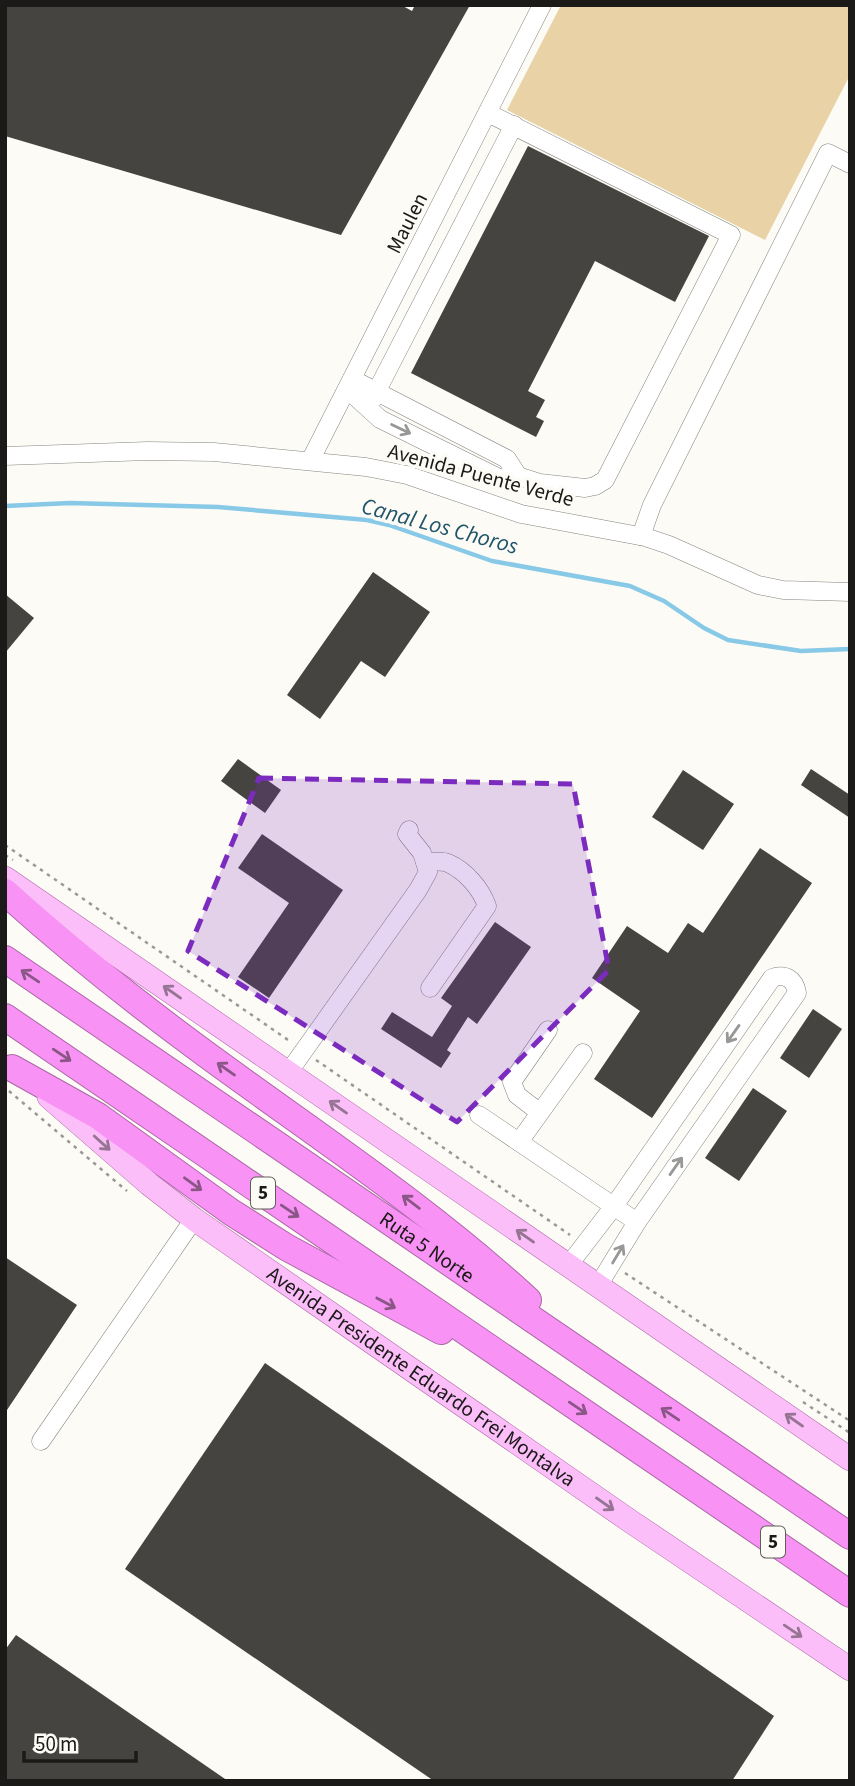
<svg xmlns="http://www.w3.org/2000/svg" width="855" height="1786" viewBox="0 0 855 1786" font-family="'Source Sans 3',sans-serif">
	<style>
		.green { fill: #e8d2a6 }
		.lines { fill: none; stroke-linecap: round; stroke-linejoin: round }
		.stream { stroke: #87c9e6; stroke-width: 4.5 }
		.building { fill: #464441 }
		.minor-casing { stroke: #868480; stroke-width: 19 }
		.major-casing { stroke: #ab68a7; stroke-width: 24 }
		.highway-casing { stroke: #ab68a7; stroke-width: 28 }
		.path { stroke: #9a9995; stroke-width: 2.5; stroke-dasharray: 3.5 5; stroke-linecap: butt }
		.minor { stroke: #fff; stroke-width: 18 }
		.major { stroke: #fbbef8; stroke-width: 23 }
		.highway { stroke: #f892f4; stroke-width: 26 }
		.oneway { stroke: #989897 }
		.oneway2 { stroke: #8a5686 }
		.oneway3 { stroke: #967493 }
		.marked { fill: #7b2cbf; fill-opacity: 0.2; stroke: #7b2cbf; stroke-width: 5; stroke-dasharray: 14 9; stroke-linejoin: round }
		.labels { text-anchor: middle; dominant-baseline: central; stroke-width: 7; stroke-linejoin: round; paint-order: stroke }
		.shield { fill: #fdfbf6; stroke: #5f5e5b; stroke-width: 2 }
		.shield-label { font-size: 19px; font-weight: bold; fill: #1b1a18 }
		.street-label { font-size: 21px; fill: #1b1a18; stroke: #fdfbf6 }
		.water-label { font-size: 23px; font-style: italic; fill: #20556a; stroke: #fdfbf6 }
	</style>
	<rect width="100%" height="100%" fill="#fdfbf6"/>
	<path class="green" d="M561 5H850V75L765 240 507 110Z"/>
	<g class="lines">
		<path class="stream" d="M5 506 70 503 218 507 367 520 389 525 492 561 630 586 664 601 704 628 728 640 801 651 850 649"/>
	</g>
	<g class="building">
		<path d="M5 5H401L412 11 415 5H470L341 235 5 136Z"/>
		<path d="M528 146 709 236 675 302 595 261 528 391 545 400 536 417 544 421 536 437 411 373Z"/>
		<path d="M373 572 430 612 385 677 361 661 320 719 287 695Z"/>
		<path d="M5 594 34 618 5 653Z"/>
		<path d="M238 759 281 790 265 813 221 781Z"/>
		<path d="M811 769 850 795V818L801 785Z"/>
		<path d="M683 770 734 804 703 850 652 817Z"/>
		<path d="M262 834 343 890 269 998 238 977 289 903 238 868Z"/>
		<path d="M760 848 812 883 652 1118 594 1079 640 1011 592 978 627 926 668 953 688 923 703 933Z"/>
		<path d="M495 922 531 947 477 1024 468 1017 447 1050 451 1053 441 1068 381 1029 392 1012 432 1037 452 1006 441 998Z"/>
		<path d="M813 1009 842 1029 809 1078 780 1058Z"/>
		<path d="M753 1088 787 1111 739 1181 705 1158Z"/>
		<path d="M5 1257 77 1305 5 1413Z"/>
		<path d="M265 1363 774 1716 732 1781H434L125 1569Z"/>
		<path d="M16 1635 228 1781H5V1650Z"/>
	</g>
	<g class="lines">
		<defs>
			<g id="minor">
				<path d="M352 379 507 459 518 476"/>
				<path d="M347 389 380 419 499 478 518 476 540 483 585 488 595 486 605 480 731 235 488 113"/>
				<path d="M368 408 514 125"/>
				<path d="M5 456 148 451 214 452 366 467 407 475 521 514 645 537 669 545 758 585 783 590 850 592"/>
				<path d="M310 461 542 5"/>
				<path d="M641 536 652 505 828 153 850 164"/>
				<path d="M425 862C432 862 442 860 448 863 466 871 481 889 487 906L430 988"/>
				<path d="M288 1073 418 890 428 872 422 853 407 834 409 830"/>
				<path d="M539 1112 517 1095 512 1082 548 1030"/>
				<path d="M479 1115 637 1222"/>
				<path d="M519 1142 583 1053"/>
				<path d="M568 1266 614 1206 772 978C785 973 795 979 797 993L637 1222 598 1286"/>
				<path d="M41 1441 194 1219"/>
			</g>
			<g id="major">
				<path d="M5 878 850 1459"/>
				<path id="s1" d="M49 1097 149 1184 194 1219 630 1521 850 1669"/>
			</g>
			<g id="highway">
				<path d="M5 892C68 949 135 1002 203 1052 313 1133 427 1207 528 1300"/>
				<path id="s2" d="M5 959 850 1536"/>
				<path d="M5 1017 850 1594"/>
				<path d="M12 1068 98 1116 231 1212 286 1247 441 1331"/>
			</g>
		</defs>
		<use href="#minor" class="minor-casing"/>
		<use href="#major" class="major-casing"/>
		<use href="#highway" class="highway-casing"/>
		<g class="path">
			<path d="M5 845 291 1042"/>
			<path d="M5 855 13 860"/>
			<path d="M316 1060 570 1235"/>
			<path d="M9 1091 127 1191"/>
			<path d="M625 1273 850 1421"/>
			<path d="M803 1402 850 1433"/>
		</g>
		<use href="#minor" class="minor"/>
		<use href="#major" class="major"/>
		<use href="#highway" class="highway"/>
	</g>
	<defs><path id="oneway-shaft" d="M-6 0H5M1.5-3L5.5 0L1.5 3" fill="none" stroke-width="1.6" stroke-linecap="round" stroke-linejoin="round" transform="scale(1.75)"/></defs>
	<g class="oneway">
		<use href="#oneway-shaft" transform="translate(401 429) rotate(26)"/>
		<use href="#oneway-shaft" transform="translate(733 1034) rotate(125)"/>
		<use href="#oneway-shaft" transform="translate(676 1166) rotate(-55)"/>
		<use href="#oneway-shaft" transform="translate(618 1254) rotate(-59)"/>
	</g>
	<g class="oneway2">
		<use href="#oneway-shaft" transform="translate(30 976) rotate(-146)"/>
		<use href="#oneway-shaft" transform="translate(62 1055) rotate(34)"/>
		<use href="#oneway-shaft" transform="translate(226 1069) rotate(-145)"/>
		<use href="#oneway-shaft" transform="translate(193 1184) rotate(36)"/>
		<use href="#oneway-shaft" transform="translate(411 1202) rotate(-143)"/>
		<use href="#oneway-shaft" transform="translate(290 1211) rotate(34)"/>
		<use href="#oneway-shaft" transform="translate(386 1303) rotate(28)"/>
		<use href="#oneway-shaft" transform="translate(578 1408) rotate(34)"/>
		<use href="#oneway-shaft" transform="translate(670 1414) rotate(-146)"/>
	</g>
	<g class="oneway3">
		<use href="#oneway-shaft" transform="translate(172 992) rotate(-145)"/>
		<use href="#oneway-shaft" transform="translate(338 1107) rotate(-145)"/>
		<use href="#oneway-shaft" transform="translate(102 1143) rotate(42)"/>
		<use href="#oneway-shaft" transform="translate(525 1236) rotate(-145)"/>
		<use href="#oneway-shaft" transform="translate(794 1420) rotate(-145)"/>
		<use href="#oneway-shaft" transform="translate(605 1504) rotate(35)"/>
		<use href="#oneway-shaft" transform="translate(793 1631) rotate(34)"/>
	</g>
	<path class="marked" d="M259 778 573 784 609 970 457 1122 188 951Z"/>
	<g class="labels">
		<g class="shield">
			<rect x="251" y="1177.5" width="24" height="31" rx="5"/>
			<rect x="761" y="1526.5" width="24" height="31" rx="5"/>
		</g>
		<g class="shield-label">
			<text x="263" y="1193">5</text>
			<text x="773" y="1542">5</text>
		</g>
		<g class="street-label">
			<text transform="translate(407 223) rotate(-63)">Maulen</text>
			<text transform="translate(481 475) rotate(15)">Avenida Puente Verde</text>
			<text stroke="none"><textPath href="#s2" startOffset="511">Ruta 5 Norte</textPath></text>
			<text stroke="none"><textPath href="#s1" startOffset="466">Avenida Presidente Eduardo Frei Montalva</textPath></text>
		</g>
		<g class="water-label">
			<text transform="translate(440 526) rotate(15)">Canal Los Choros</text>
		</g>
	</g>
	<rect width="855" height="1786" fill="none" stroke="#1b1a18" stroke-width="14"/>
	<path d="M24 1751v10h112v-10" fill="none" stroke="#1b1a18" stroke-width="3.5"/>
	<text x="35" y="1751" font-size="21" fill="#1b1a18" stroke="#fdfbf6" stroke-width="5" paint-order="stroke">50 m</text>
</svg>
